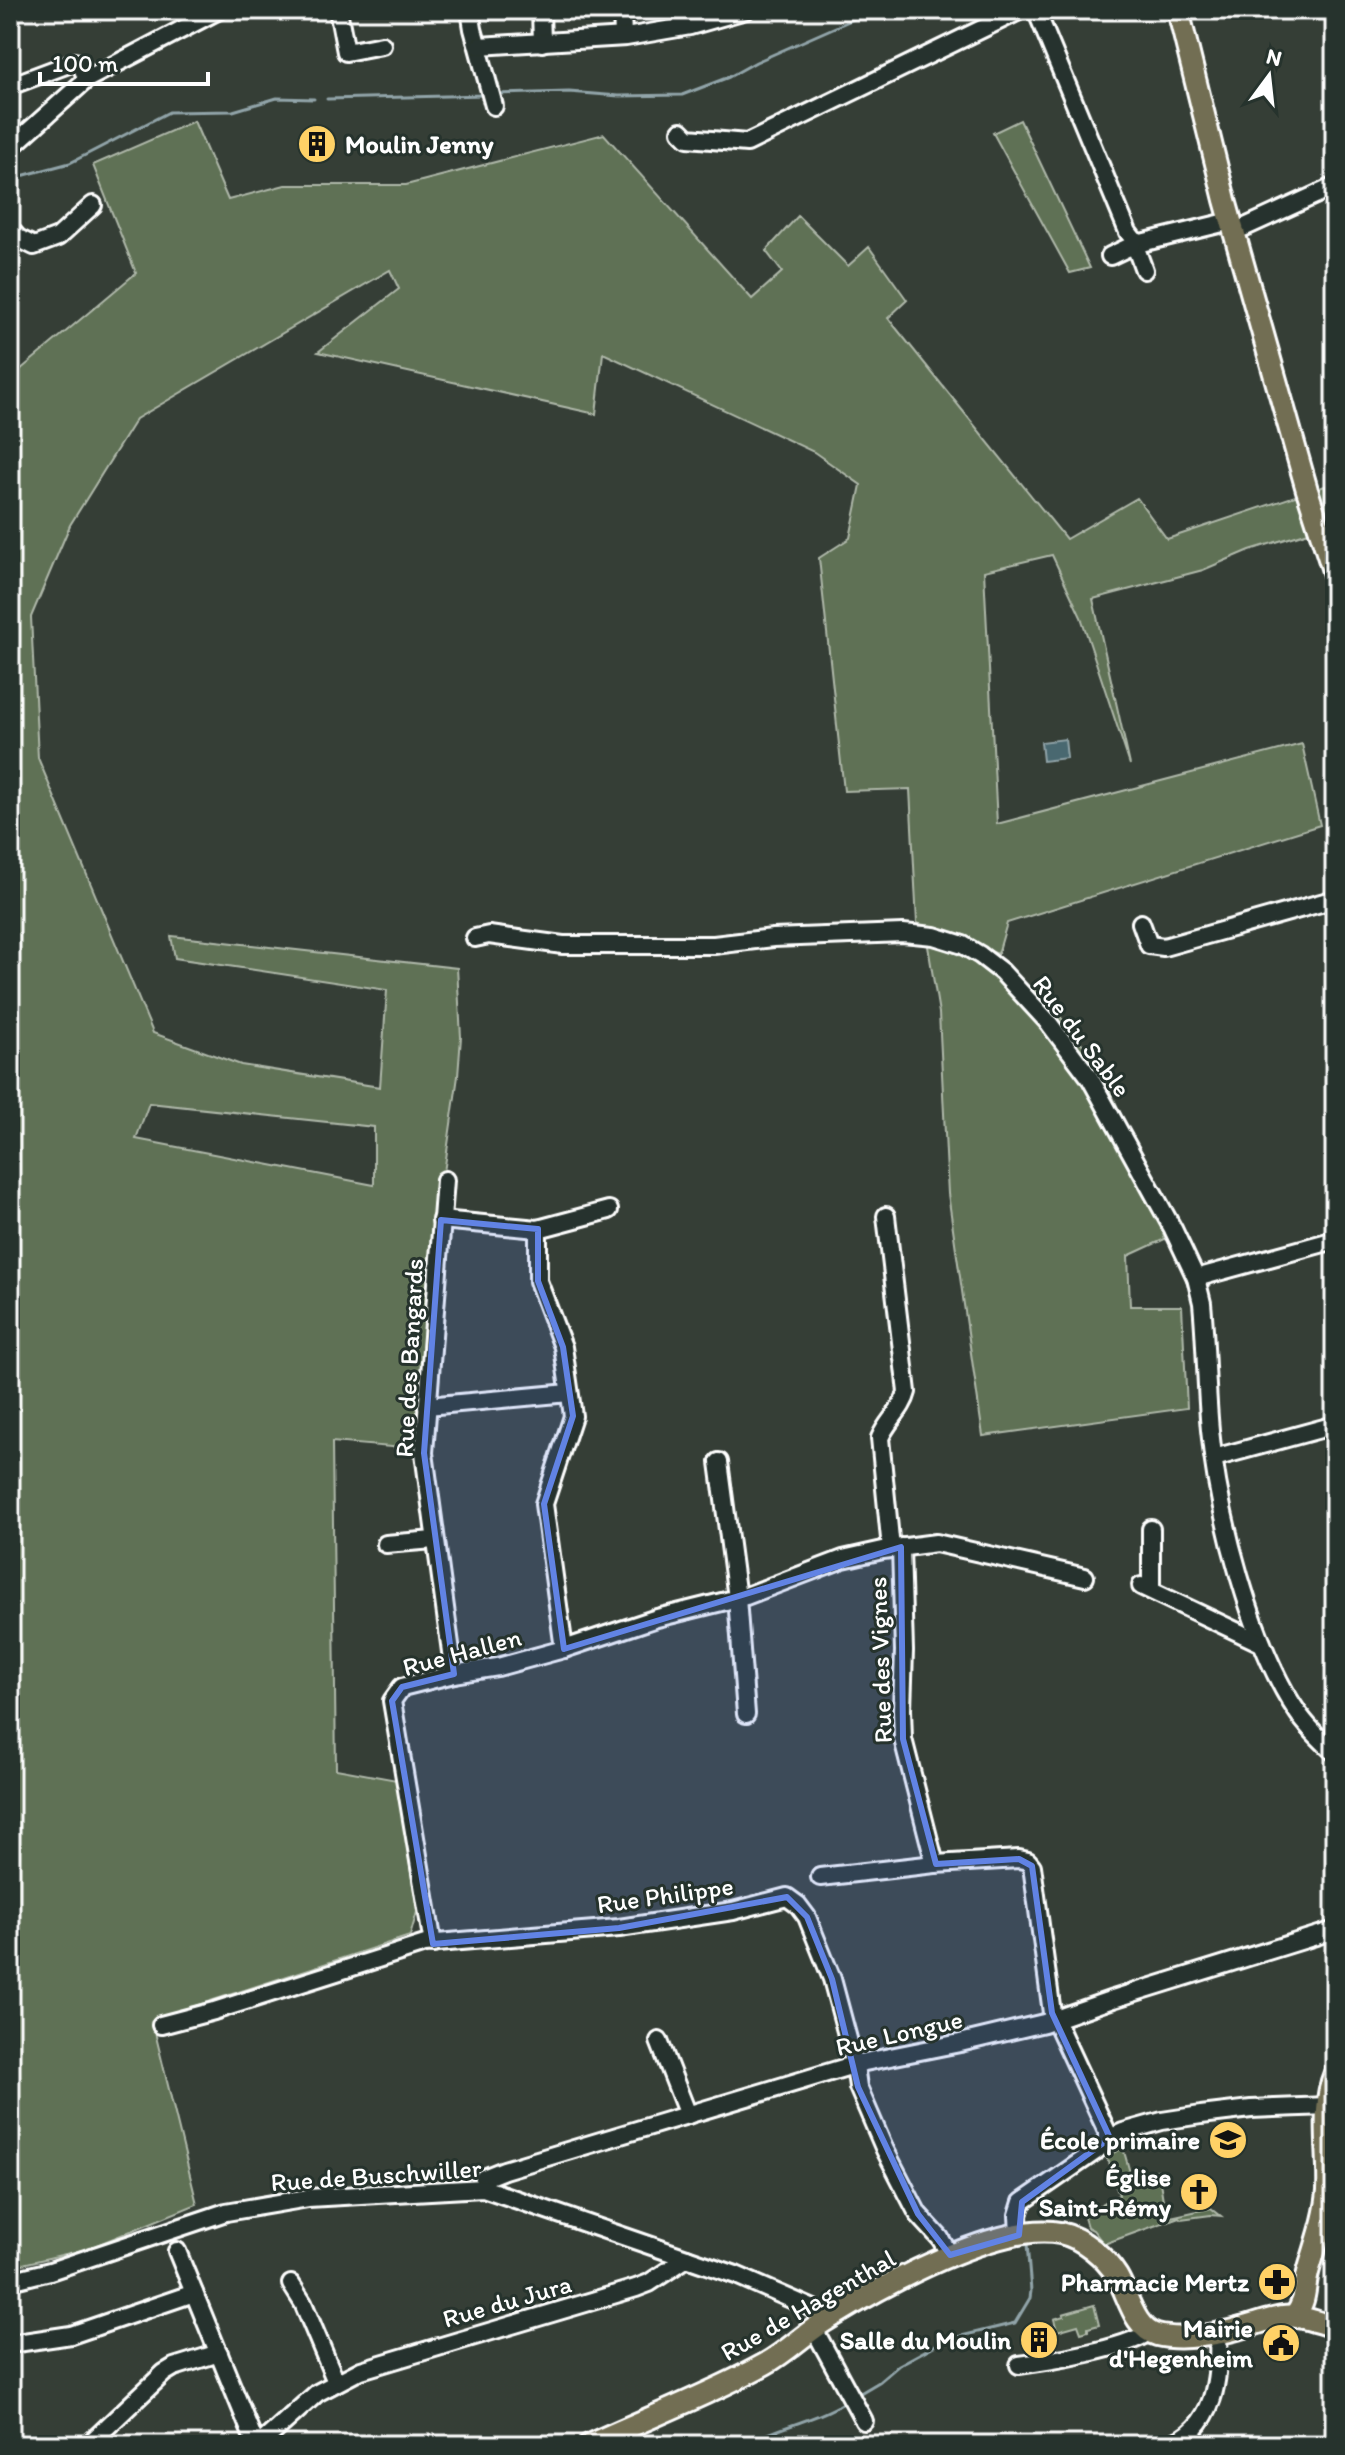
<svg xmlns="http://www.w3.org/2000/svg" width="1345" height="2455" viewBox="0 0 1345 2455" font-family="Itim,sans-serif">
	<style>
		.green { fill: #5f7154; stroke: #afb8aa; stroke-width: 2; fill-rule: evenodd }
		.water { fill: #48686f; stroke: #91a4a9; stroke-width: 2 }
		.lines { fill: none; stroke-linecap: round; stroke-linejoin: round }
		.stream { stroke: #91a4a9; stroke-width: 3 }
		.minor-casing { stroke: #fff; stroke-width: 22 }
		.major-casing { stroke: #fff; stroke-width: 26 }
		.minor { stroke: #26332d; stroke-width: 16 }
		.major { stroke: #726e52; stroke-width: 20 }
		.marked { fill: #6183e4; fill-opacity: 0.2; stroke: #6183e4; stroke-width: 6; stroke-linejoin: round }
		.labels { text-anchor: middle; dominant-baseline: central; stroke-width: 6; stroke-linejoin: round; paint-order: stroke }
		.poi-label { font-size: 26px; font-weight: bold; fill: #fff; stroke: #26332d; text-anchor: end }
		.street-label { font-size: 26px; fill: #fff; stroke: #26332d }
	</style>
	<rect width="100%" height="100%" fill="#353e36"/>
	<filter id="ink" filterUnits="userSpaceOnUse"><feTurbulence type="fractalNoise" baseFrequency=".0125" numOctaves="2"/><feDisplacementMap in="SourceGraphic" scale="16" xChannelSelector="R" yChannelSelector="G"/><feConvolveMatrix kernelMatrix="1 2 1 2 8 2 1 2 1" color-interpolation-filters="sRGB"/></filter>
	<g filter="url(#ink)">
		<g class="green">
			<path d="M1020 120 1090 268 1070 273 993 133Z"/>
			<path d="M194 121 228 200 285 185H406L604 134 752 299 782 272 766 251 798 216 848 266 869 247 907 300 888 318 1066 539 1137 498 1167 539 1325 486 1335 517V524L1250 550 1203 570 1093 599 1130 765 1081 617 1052 555 984 571 997 824 1302 744 1320 825 1007 923 998 954 917 923 910 789 844 791 819 558 850 538 861 485 814 452 603 353 596 414 318 352 399 289 390 270 136 419 70 525 31 617 38 758 153 1033 241 1065 380 1087 387 990 175 958 171 936 457 968 461 1037 458 1076 432 1255 415 1449 332 1442 336 1769 397 1780 417 1912 410 1936 152 2020 197 2204 87 2249 10 2267V403L20 370 136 273 93 165ZM149 1103 374 1127V1185L136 1139Z"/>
			<path d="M927 940 1041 993 1097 1062 1135 1145 1165 1239 1128 1256 1130 1306H1182L1187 1408 983 1436 948 1194 939 1013Z"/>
			<path d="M1123 2148 1131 2176 1158 2170 1166 2218 1211 2208 1221 2216 1211 2215 1181 2219 1179 2217 1104 2244 1093 2230 1087 2227 1083 2214 1119 2195 1106 2156Z"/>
			<path d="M1094 2305 1099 2325 1088 2328V2331L1081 2333 1078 2325 1057 2331 1054 2319 1064 2316 1063 2314Z"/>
		</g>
		<path class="water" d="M1065 739 1067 758 1043 761 1041 742Z"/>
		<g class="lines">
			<g class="stream">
				<path d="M496 94 569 92 619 96 682 95 729 77 756 62 874 10"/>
				<path d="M327 99 485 95"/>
				<path d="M10 179 70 163 169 112 233 111 277 98 314 99"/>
				<path d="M857 2395 879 2382 899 2365 945 2340 1015 2323 1030 2298 1031 2291 1027 2244"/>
				<path d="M744 2445C777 2427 815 2421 847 2401"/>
			</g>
			<defs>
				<g id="minor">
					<path d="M338 10 346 52 382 45"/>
					<path d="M470 10 473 29 494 106"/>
					<path d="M541 10 542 43"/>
					<path d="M622 10 623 37"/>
					<path d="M1036 10 1128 232 1134 240 1141 243 1231 221"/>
					<path d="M479 46 626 37 690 26 746 10"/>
					<path d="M10 86 74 62 80 63 87 79"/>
					<path d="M681 131 688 138 747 143 1021 10"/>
					<path d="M10 148 87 79 219 10"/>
					<path d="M10 229 18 238 34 246 58 237 93 205"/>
					<path d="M1233 230 1243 228 1335 186"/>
					<path d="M1131 246 1137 251 1144 270"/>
					<path d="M1110 256 1131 246 1134 240"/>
					<path d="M1141 923 1149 945 1164 947 1335 899"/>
					<path d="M475 938 489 935 563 945H714L773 938 903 933 934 936 963 945 980 955 1002 972 1048 1022 1090 1078 1173 1229 1196 1278 1202 1303C1206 1345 1206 1388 1210 1430 1218 1513 1251 1644 1298 1713 1308 1728 1322 1741 1335 1753"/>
					<path d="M445 1180 424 1453 454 1674"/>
					<path d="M886 1216 907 1392C903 1409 887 1421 880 1438L891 1549"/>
					<path d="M441 1220 538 1229 609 1210"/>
					<path d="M538 1229V1281L563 1347 573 1416 544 1504 564 1649"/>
					<path d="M1196 1278 1335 1240"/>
					<path d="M427 1406 569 1393"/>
					<path d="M1214 1458 1335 1425"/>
					<path d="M719 1462 737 1598 746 1714"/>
					<path d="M386 1544 434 1540"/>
					<path d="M901 1547 904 1651 902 1709 903 1739 935 1864"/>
					<path d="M1141 1586 1261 1643"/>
					<path d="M1151 1589V1529"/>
					<path d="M820 1877 935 1864 1019 1859 1028 1861 1032 1866 1052 2013 1110 2138"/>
					<path d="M433 1944 392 1701 402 1687 454 1674 498 1667 564 1649 657 1618 746 1596 843 1559 883 1550 936 1543 1085 1577"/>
					<path d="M161 2025 214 2011 425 1944 619 1928 733 1911 787 1897 798 1905 807 1917 832 1979 855 2065 858 2087 885 2150 918 2214 940 2238 950 2255"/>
					<path d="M659 2041 688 2115"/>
					<path d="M483 2188 484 2178 504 2170 860 2063 960 2043 1044 2023 1113 1999 1335 1930"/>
					<path d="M1019 2235 1018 2215 1022 2202 1096 2151 1110 2138 1123 2132 1162 2121 1201 2115 1251 2109 1328 2106"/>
					<path d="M177 2251 256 2445"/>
					<path d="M10 2281 50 2271 226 2212 308 2198 483 2188 736 2275 823 2313 828 2319"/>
					<path d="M291 2284 303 2303 336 2382"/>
					<path d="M814 2329 864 2421"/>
					<path d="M10 2344 71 2335 194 2293"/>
					<path d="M1019 2365C1051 2361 1124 2349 1149 2332"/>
					<path d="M88 2445 164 2373 174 2367 219 2353"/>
					<path d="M259 2445 317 2393 361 2370 636 2288 649 2283 687 2258"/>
					<path d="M1167 2445C1216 2429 1220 2376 1218 2333"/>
				</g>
				<g id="major">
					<path d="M1178 10 1225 200 1307 490 1335 577"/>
					<path d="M1295 2316C1308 2297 1303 2289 1309 2269 1316 2244 1326 2218 1328 2191 1330 2153 1320 2109 1335 2073"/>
					<path d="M589 2445C647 2418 709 2395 765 2364 789 2351 807 2331 830 2318 882 2286 999 2221 1060 2233 1083 2238 1105 2257 1117 2276 1128 2294 1134 2329 1157 2335 1181 2341 1216 2335 1241 2328 1254 2325 1268 2319 1282 2317 1300 2314 1318 2323 1335 2327"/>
				</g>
			</defs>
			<use href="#minor" class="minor-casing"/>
			<use href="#major" class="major-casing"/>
			<use href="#minor" class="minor"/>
			<use href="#major" class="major"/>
		</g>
	</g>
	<path class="marked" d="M441 1220 538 1229V1281L563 1347 573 1416 544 1504 564 1649 901 1547 903 1739 936 1864 1019 1859 1032 1866 1052 2013 1110 2138 1022 2202 1019 2235 950 2255 918 2214 858 2087 832 1979 807 1917 787 1897 619 1928 433 1944 392 1701 402 1687 454 1674 424 1453Z"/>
	<defs>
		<symbol id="building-disc" viewBox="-11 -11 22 22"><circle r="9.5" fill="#ffd166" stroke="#26332d"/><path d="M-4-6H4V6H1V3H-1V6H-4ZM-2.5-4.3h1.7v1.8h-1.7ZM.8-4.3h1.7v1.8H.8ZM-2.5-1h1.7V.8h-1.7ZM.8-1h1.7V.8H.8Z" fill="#111"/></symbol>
		<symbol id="school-disc" viewBox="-11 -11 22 22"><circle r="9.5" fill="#ffd166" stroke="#26332d"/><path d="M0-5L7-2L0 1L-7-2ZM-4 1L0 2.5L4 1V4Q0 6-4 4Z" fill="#111"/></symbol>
		<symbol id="church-disc" viewBox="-11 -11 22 22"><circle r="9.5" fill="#ffd166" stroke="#26332d"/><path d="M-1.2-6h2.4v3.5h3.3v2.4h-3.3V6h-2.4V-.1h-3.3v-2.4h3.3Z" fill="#111"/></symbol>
		<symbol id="pharmacy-disc" viewBox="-11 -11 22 22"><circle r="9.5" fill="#ffd166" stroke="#26332d"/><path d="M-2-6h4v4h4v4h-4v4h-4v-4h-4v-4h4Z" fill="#111"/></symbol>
		<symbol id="civic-disc" viewBox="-11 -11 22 22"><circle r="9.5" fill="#ffd166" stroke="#26332d"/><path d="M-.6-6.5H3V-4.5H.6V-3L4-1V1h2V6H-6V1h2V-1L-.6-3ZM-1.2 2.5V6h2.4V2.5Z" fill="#111"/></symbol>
	</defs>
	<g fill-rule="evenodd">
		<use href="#building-disc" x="295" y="122" width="44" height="44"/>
		<use href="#school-disc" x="1206" y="2118" width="44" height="44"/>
		<use href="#church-disc" x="1177" y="2170" width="44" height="44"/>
		<use href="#pharmacy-disc" x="1255" y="2260" width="44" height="44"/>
		<use href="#building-disc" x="1017" y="2318" width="44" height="44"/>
		<use href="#civic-disc" x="1259" y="2321" width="44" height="44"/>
	</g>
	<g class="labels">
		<g class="poi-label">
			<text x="345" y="144" text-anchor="start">Moulin Jenny</text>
			<text x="1200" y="2140">École primaire</text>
			<text x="1171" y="2177">Église<tspan x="1171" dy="30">Saint-Rémy</tspan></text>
			<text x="1249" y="2282">Pharmacie Mertz</text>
			<text x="1253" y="2328">Mairie<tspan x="1253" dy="30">d'Hegenheim</tspan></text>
			<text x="1011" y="2340">Salle du Moulin</text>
		</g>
		<g class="street-label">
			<text transform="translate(1082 1036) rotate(53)">Rue du Sable</text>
			<text transform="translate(409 1358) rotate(-87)">Rue des Bangards</text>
			<text transform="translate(462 1652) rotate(-15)">Rue Hallen</text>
			<text transform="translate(880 1660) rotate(-92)">Rue des Vignes</text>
			<text transform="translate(665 1895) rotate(-8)">Rue Philippe</text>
			<text transform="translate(899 2033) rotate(-13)">Rue Longue</text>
			<text transform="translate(376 2175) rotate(-4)">Rue de Buschwiller</text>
			<text transform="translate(507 2301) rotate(-16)">Rue du Jura</text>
			<text transform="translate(808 2305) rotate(-30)">Rue de Hagenthal</text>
		</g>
	</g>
	<rect width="1345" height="2455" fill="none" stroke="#26332d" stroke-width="40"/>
	<rect x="20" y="20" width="1305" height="2415" fill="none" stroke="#fff" stroke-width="3" filter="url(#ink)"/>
	<g transform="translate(1269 76) rotate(15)" stroke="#26332d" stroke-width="6" paint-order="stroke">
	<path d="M0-6L14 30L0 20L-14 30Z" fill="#ffffff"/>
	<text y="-12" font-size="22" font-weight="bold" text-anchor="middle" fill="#ffffff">N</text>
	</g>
	<path d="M40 72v12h168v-12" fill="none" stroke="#ffffff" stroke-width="4"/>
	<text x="52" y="72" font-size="24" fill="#ffffff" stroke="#26332d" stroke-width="6" paint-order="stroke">100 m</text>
</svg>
